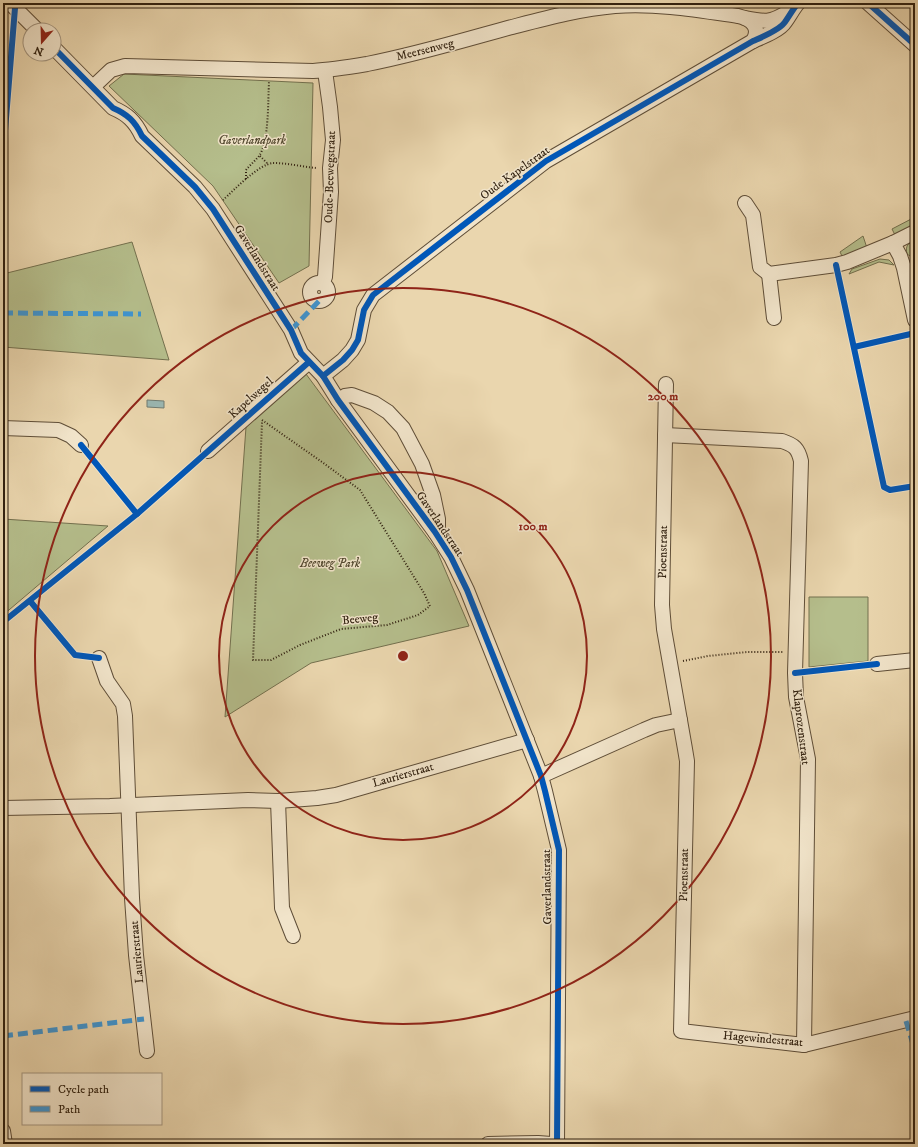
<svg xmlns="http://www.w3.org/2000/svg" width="918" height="1147" viewBox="0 0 918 1147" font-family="'IM FELL DW Pica',serif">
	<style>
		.green { fill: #b5be8c; stroke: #73704e }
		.water { fill: #9ab7b2; stroke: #707b71 }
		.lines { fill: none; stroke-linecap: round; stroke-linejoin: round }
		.minor-casing { stroke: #5f4e38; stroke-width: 16 }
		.path { stroke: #312110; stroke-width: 2; stroke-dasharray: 1 2; stroke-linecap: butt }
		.minor { stroke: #f1e4ca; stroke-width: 14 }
		.quiet { stroke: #3d95d3; stroke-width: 5; stroke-dasharray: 10 5; stroke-linecap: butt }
		.cycleway-casing { stroke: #f1e4ca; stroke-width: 8 }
		.cycleway { stroke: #0057b8; stroke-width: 6 }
		.ring { fill: none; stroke: #8f2418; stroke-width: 2 }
		.labels { text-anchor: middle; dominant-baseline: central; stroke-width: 3; stroke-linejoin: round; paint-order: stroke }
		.street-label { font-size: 12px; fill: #312110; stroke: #f1e4ca }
		.park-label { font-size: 12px; font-style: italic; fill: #52482f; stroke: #f1e4ca }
		.centre { fill: #8f2418; stroke: #f1e4ca; stroke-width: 2 }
		.ring-label { font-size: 12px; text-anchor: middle; font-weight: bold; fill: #8f2418; stroke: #f1e4ca; stroke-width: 3; stroke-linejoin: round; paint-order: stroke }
	</style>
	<rect width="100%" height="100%" fill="#ead6ae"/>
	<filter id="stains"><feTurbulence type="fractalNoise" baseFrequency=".005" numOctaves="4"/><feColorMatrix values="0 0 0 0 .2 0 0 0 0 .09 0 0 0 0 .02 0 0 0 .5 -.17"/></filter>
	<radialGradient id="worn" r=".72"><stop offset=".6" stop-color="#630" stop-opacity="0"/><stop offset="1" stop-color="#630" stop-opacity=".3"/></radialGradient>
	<g class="green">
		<path d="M124 74 313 83 309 266 279 283 213 186 109 86Z"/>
		<path d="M915 217V225L895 235 892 229Z"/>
		<path d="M863 236 867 248 843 258 840 252Z"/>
		<path d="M915 240V256H910L907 254C905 246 908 243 915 240Z"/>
		<path d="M132 242 169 360 3 347V274Z"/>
		<path d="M880 259 889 260 894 265 879 262 849 274 852 269Z"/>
		<path d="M306 374 437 551 469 626 311 663 225 717 246 427Z"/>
		<path d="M3 519 108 526 3 615Z"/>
		<path d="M809 597H868V661L809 667Z"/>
	</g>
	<path class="water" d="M147 400 164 401V408L147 407Z"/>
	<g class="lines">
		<defs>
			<g id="minor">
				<path d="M10 3 37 30"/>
				<path d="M868 3 915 45"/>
				<path d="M745 18C765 22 770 23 788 12"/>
				<path d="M753 41C762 37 780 30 785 22 790 15 793 9 798 3"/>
				<path d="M54 48 113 108C127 114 135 121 142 136L195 187 213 209 291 330 301 353 323 376 338 400 435 532 451 557 467 590 541 776 545 791 559 850 557 1144"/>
				<path d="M93 87 111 70 125 66 313 71C331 70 349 67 367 64 414 55 461 41 508 28 543 19 579 9 615 6 657 3 697 10 738 16 752 19 761 28 753 41L546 161 373 295 364 310 358 340 352 350 343 360 323 376"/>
				<path d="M745 203 753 215 760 267 769 274 836 265 847 262 893 243 915 232"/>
				<path d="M893 243 900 256 904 268 915 320"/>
				<path d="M769 274 774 318"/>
				<path d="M322 283 325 277 331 192 330 168 333 140 330 107 325 71"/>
				<circle cx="319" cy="292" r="9"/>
				<path d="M666 384 662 605 664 629 685 749 687 761 681 1031 804 1045 915 1018"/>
				<path d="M338 400 345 396 352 395 374 403 388 412 403 428 422 464 433 495 438 519V526L435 532"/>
				<path d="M3 428 58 430 71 436 81 445"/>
				<path d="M665 435 782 441C794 445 798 448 801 461L795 673 796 697 808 759 804 1045"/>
				<path d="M208 451 309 362"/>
				<path d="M99 658 107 681 123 704 125 716 132 898 136 955 147 1051"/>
				<path d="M877 664 915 660"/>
				<path d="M541 776 644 730 656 725 680 720"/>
				<path d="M278 801 282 908 293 936"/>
				<path d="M3 808 110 806 248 800 278 801 317 798 336 795 527 740"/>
				<path d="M3 1131 5 1144"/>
				<path d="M488 1144 538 1143 551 1144"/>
			</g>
		</defs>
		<use href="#minor" class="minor-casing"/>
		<g class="path">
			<path d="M260 156 267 163"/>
			<path d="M246 179V170C250 165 255 161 259 156 269 143 268 100 269 82"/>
			<path d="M223 200C234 190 259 164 273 163 288 163 303 167 317 168"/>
			<path d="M262 420 322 462 360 490 424 593 430 606 418 615 387 625 341 629 300 645 271 660H253L262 422"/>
			<path d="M683 661 708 656 747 652H784"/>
		</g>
		<use href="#minor" class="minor"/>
		<g class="quiet">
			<path d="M3 313 141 314"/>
			<path d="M291 330 319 301"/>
			<path d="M906 1021 915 1051"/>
			<path d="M3 1036 144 1019"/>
		</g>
		<defs>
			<g id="cycleway">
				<path d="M868 3 915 45"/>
				<path d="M54 48 113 108C127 114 135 121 142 136L195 187 213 209 291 330 301 353 323 376 338 400 435 532 451 557 467 590 541 776 545 791 559 850 557 1144"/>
				<path d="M3 155 15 8"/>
				<path d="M836 265 884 487 890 490 915 486"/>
				<path d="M854 347 915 333"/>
				<path d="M323 376 343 360 352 350 358 340 364 310 373 295 546 161 753 41C762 37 780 30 785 22 790 15 793 9 798 3"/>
				<path d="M81 445 137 514"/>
				<path d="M30 601 75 655 99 658"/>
				<path d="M3 622 137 514 309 362"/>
				<path d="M795 673 877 664"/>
				<path d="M488 1144 538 1143 551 1144"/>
			</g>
		</defs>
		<use href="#cycleway" class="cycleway-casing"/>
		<use href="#cycleway" class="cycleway"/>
	</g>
	<g class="ring">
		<circle cx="403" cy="656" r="184"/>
		<circle cx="403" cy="656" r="368"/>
	</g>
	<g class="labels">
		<g class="street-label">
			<text transform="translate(425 50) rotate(-14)">Meersenweg</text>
			<text transform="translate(515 173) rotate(-36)">Oude Kapelstraat</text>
			<text transform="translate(330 177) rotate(-88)">Oude-Beewegstraat</text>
			<text transform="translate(257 258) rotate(58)">Gaverlandstraat</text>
			<text transform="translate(251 398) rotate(-42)">Kapelwegel</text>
			<text transform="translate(440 524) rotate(56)">Gaverlandstraat</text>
			<text transform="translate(663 552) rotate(-89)">Pioenstraat</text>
			<text transform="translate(360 619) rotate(-6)">Beeweg</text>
			<text transform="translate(801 727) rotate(83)">Klaprozenstraat</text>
			<text transform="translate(403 775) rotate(-16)">Laurierstraat</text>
			<text transform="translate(684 875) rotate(-89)">Pioenstraat</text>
			<text transform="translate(547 887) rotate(-91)">Gaverlandstraat</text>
			<text transform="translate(137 952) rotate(-95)">Laurierstraat</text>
			<text transform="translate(763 1039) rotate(5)">Hagewindestraat</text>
		</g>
		<g class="park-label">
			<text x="252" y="140">Gaverlandpark</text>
			<text x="330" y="563">Beeweg Park</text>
		</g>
	</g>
	<circle cx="403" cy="656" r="6" class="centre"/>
	<g class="ring-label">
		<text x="663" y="400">200 m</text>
		<text x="533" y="530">100 m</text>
	</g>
	<rect width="918" height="1147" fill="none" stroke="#ead6ae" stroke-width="16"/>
	<rect x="4" y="4" width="910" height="1139" fill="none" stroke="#312110" stroke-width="2"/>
	<rect x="8" y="8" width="902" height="1131" fill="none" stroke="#312110"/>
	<rect x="22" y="1073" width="140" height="52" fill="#f1e4ca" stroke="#a49680"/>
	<rect x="30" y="1086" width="20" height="6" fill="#0057b8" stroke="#a49680"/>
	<text x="58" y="1093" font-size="12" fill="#312110">Cycle path</text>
	<rect x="30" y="1106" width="20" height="6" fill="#3d95d3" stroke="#a49680"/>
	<text x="58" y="1113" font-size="12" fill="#312110">Path</text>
	<g transform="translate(42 42) rotate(200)"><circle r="19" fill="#f1e4ca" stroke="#a49680"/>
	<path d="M0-3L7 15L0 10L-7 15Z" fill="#8f2418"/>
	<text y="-6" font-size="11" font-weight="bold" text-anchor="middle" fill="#312110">N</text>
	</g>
	<rect width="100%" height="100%" filter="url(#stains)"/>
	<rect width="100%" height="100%" fill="url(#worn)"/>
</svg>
